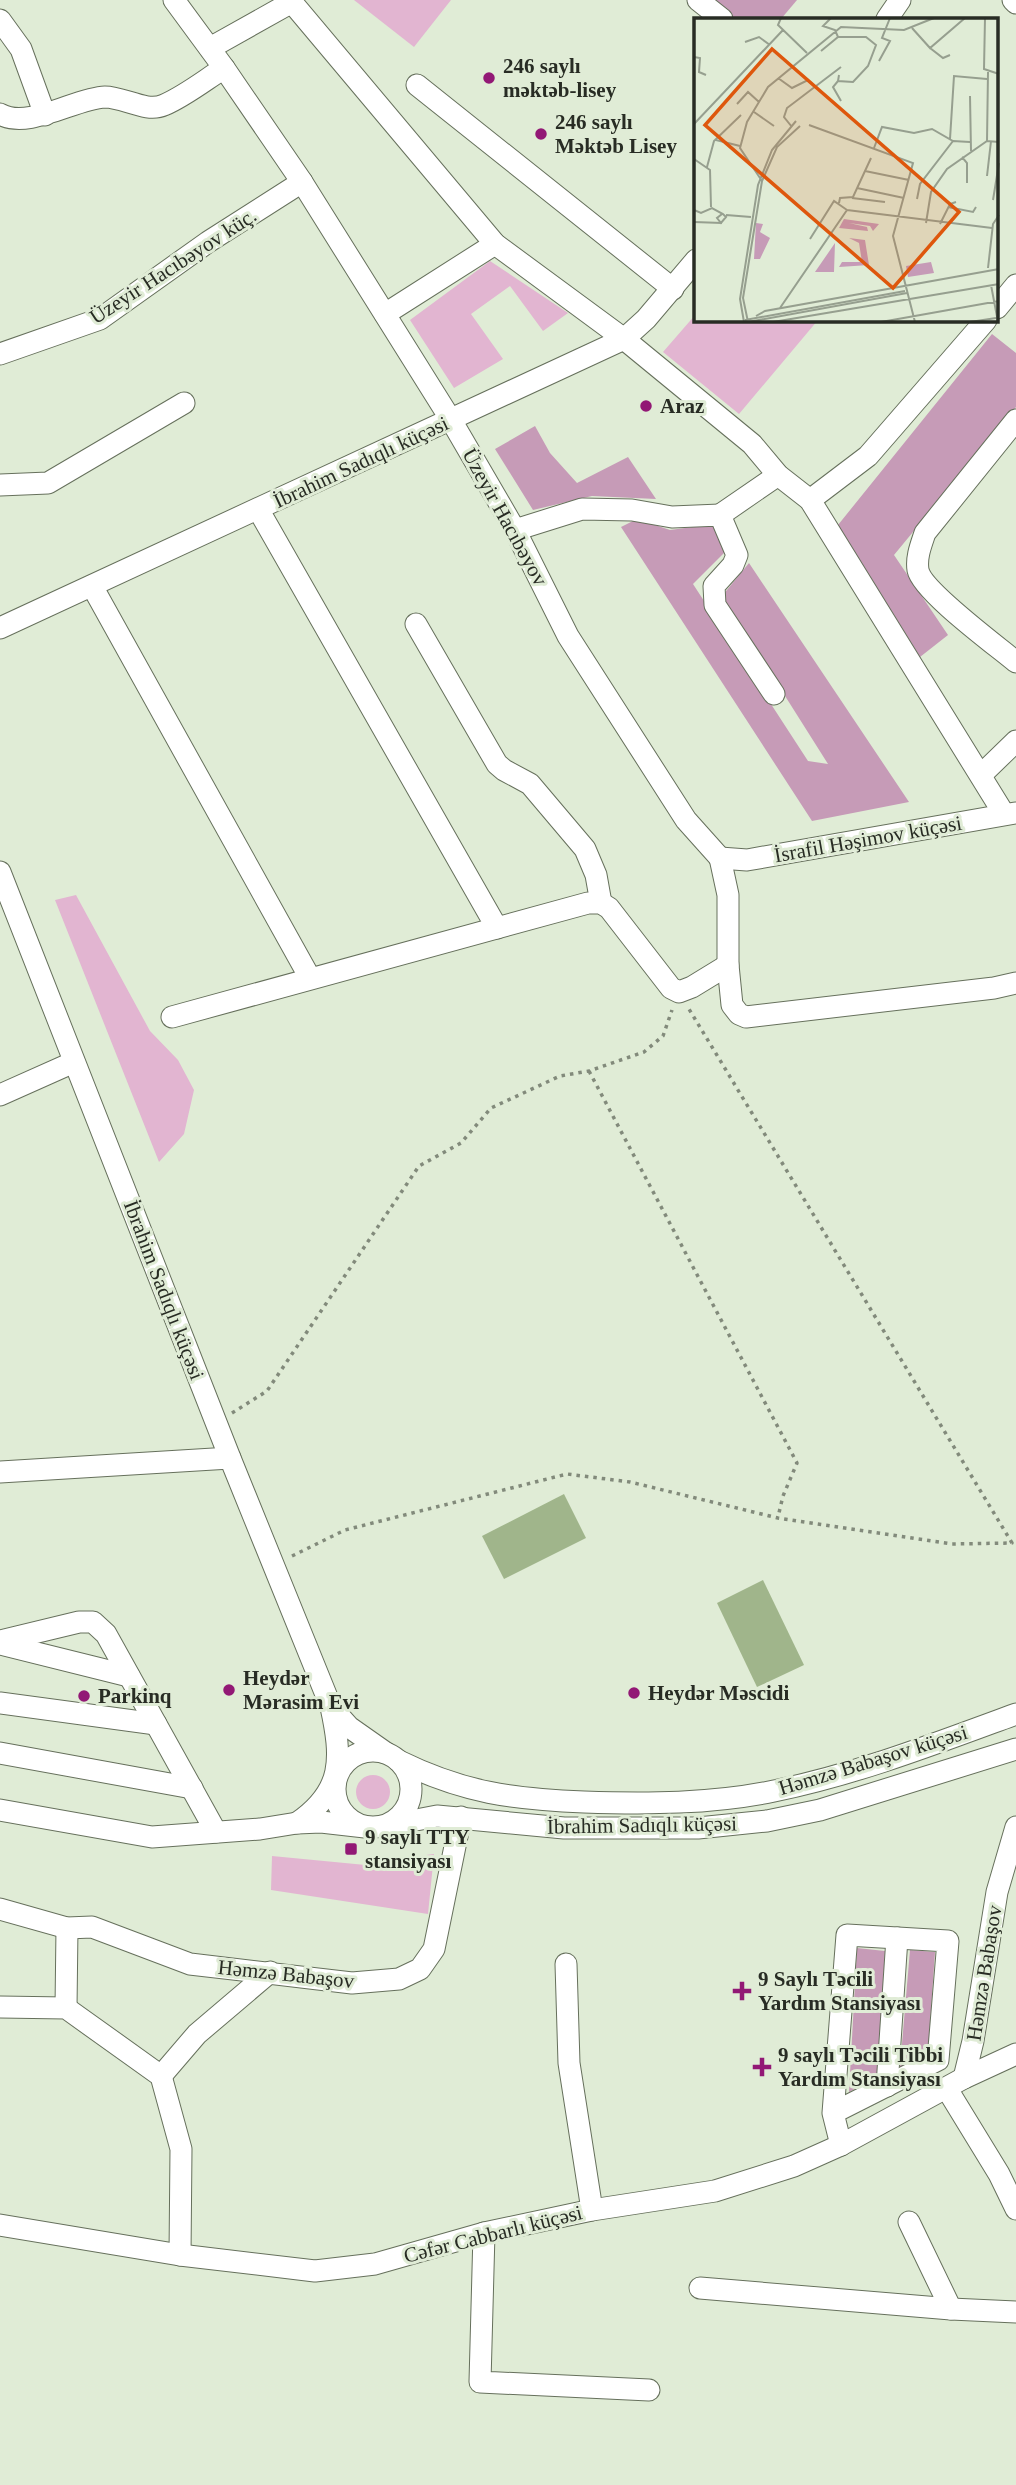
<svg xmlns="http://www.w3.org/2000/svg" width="1016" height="2485" viewBox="0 0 1016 2485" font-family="'Times New Roman',serif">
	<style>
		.green { fill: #e2b5d1 }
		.forest { fill: #c69bb7 }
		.water { fill: #a0b58b }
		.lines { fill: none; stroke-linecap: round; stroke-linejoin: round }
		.minor-casing { stroke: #66705c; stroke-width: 23 }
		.path { stroke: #828a7b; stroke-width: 3.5; stroke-dasharray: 3.5 5; stroke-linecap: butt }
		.minor { stroke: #fff; stroke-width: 21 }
		.poi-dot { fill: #921875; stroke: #e0ecd6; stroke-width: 2.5 }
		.labels { text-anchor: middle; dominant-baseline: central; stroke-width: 6; stroke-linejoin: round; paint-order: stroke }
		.poi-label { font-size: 21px; font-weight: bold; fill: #282c24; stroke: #e0ecd6; text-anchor: start }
		.street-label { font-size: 21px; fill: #282c24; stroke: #e0ecd6 }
		.inset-road { fill: none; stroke: #969f8f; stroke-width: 2 }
		.view { fill: #de570d; fill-opacity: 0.15; stroke: #de570d; stroke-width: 3.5 }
		.inset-edge { fill: none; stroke: #282c24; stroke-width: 3.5 }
	</style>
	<rect width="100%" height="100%" fill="#e0ecd6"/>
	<g class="green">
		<path d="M354 0H451L414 47Z"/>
		<path d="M490 261 568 313 543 331 510 286 471 314 503 359 454 388 410 320Z"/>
		<path d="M696 314V320H818L739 414 663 352Z"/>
		<path d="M76 895 150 1031 178 1060 194 1090 184 1134 159 1162 55 900Z"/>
		<circle cx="373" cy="1792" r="17"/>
		<path d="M434 1854 428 1914 271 1890 272 1856 376 1866 402 1858Z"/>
	</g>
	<g class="forest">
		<path d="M708 0H797L781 19H731Z"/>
		<path d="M992 334 1016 353V407L894 555 948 635 920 657 838 525Z"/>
		<path d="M535 426 550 453 577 483 628 457 656 499 592 496 533 510 495 449Z"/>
		<path d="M637 519 670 530 715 524 725 552 693 584 808 761 828 764 722 596 749 563 909 802 812 821 621 527Z"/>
		<path d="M857 1948 885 1951 878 2077 849 2092Z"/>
		<path d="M910 1950 935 1952 928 2053 900 2067Z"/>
	</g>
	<g class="water">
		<path d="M564 1494 586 1538 504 1579 482 1536Z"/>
		<path d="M763 1580 804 1665 757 1687 717 1603Z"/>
	</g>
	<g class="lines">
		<defs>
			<g id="minor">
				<path d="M174 0 224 68 302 182 451 420 515 530 568 636 686 820 720 858"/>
				<path d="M290 0 495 244 624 339 752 444 778 475 810 500 1004 814"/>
				<path d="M698 0 722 19"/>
				<path d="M1013 0 1016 3"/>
				<path d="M887 19 900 0"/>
				<path d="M0 20 21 49 45 115"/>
				<path d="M210 48 292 2"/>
				<path d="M417 85 673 289"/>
				<path d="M0 114C28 130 76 98 105 97 124 97 146 113 164 105 185 96 205 80 224 68"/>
				<path d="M997 308 1016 285"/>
				<path d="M385 314 495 244"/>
				<path d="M0 354 100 319 208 242 302 182"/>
				<path d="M1016 420 925 533C921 545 916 557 918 570 922 591 997 646 1016 662"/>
				<path d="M0 485 48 483 184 403"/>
				<path d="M810 500 868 456 986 320"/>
				<path d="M258 509 497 928"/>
				<path d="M720 515 778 475"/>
				<path d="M515 530 582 509 632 510 672 517 720 515 737 555 733 565 714 586 715 605 774 694"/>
				<path d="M92 586 310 978"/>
				<path d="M416 624 497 764 504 770 530 784 585 849 596 875 601 903"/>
				<path d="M0 628 624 339 646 319 696 260"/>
				<path d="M981 775 1016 741"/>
				<path d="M720 858 728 895V965L732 1005 739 1014 746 1017 994 988 1016 983"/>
				<path d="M720 858 747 860 1015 813"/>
				<path d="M0 872 230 1458 331 1707"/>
				<path d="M172 1017 588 903H601L609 908 671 988 679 992 692 987 728 965"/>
				<path d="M0 1095 74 1062"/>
				<path d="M0 1472 230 1458"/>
				<path d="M0 1641 79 1622H93L106 1634 216 1832"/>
				<path d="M0 1644 129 1676"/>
				<path d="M0 1703 156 1724"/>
				<circle cx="373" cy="1789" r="38"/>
				<path d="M0 1753 192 1788"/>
				<path d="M399 1761C464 1793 513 1799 584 1802 646 1804 712 1804 774 1791 857 1774 937 1743 1016 1714"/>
				<path d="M0 1810 152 1837 260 1829 297 1823 321 1822 365 1827"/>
				<path d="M297 1823C344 1791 342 1758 331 1707L349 1727 386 1753"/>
				<path d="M385 1826 437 1816 564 1828H698L767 1821 820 1810 1016 1749"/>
				<path d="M0 1909 67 1928 92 1927 190 1964 352 1983 399 1979 420 1969 434 1949 461 1817"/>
				<path d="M566 1964 569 2063 592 2210"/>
				<path d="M0 2007 66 2008 161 2076 181 2149 180 2255"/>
				<path d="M66 2008 67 1928"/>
				<path d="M161 2076 197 2034 270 1972"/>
				<path d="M964 2078 973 2041 997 1892 1016 1827"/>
				<path d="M887 2086 897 1938"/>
				<path d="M947 2089 999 2174 1016 2209"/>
				<path d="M833 2113 938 2060 948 1941 847 1935 833 2113 841 2145"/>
				<path d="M909 2222 951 2309"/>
				<path d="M0 2225 180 2255 315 2271 375 2264 484 2233 592 2210 715 2191 794 2166 841 2145 964 2078 1016 2054"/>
				<path d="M484 2233 480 2382 649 2390"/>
				<path d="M700 2288 951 2309 1016 2312"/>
			</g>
		</defs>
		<use href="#minor" class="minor-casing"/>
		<g class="path">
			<path d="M589 1071 797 1463 783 1496 778 1517"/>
			<path d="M232 1413 267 1391 419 1166 461 1143 491 1108 560 1076 589 1071 644 1052 663 1036 672 1010"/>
			<path d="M292 1556 345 1530 567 1474 630 1482 778 1518 952 1544 1012 1543 689 1009"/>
		</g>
		<use href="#minor" class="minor"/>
	</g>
	<g class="poi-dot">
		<circle cx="489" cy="78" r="7"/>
		<circle cx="541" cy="134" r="7"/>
		<circle cx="646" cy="406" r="7"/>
		<circle cx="229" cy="1690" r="7"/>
		<circle cx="634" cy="1693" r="7"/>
		<circle cx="84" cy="1696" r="7"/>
		<rect x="344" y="1842" width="14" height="14" rx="3.5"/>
		<path d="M738.5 1980.5h7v7h7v7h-7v7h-7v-7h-7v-7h7z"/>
		<path d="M758.5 2056.5h7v7h7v7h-7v7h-7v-7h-7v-7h7z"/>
	</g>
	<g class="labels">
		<g class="poi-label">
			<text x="503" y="66">246 saylı<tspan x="503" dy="24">məktəb-lisey</tspan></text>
			<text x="555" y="122">246 saylı<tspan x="555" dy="24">Məktəb Lisey</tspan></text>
			<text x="660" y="406">Araz</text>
			<text x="243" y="1678">Heydər<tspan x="243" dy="24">Mərasim Evi</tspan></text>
			<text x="648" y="1693">Heydər Məscidi</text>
			<text x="98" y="1696">Parkinq</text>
			<text x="365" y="1837">9 saylı TTY<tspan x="365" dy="24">stansiyası</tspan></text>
			<text x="758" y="1979">9 Saylı Təcili<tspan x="758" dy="24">Yardım Stansiyası</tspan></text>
			<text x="778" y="2055">9 saylı Təcili Tibbi<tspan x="778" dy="24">Yardım Stansiyası</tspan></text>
		</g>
		<g class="street-label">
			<text transform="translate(173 266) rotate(-33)">Üzeyir Hacıbəyov küç.</text>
			<text transform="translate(361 462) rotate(-25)">İbrahim Sadıqlı küçəsi</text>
			<text transform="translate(505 517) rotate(61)">Üzeyir Hacıbəyov</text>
			<text transform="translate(868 839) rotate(-10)">İsrafil Həşimov küçəsi</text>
			<text transform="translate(164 1290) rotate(69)">İbrahim Sadıqlı küçəsi</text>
			<text transform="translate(873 1760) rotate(-17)">Həmzə Babaşov küçəsi</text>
			<text transform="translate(642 1825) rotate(-1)">İbrahim Sadıqlı küçəsi</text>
			<text transform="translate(984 1973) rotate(-81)">Həmzə Babaşov</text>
			<text transform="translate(286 1974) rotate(6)">Həmzə Babaşov</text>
			<text transform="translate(493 2234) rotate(-14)">Cəfər Cabbarlı küçəsi</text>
		</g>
	</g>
	<g transform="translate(694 18)">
		<rect width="304" height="304" fill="#e0ecd6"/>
		<path d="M150 201 185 206 179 213 176 208 155 205 173 209 174 213 145 210ZM62 205 69 206 66 214 76 220 66 241H60ZM155 220 171 222 175 247 145 249 148 244H168L165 225ZM141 225 140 254H121ZM237 244 240 255 214 259 212 248Z" fill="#c69bb7"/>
		<path class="inset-road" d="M87 0 84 7 113 35M137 0 129 8 141 12 144 19M291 0 290 51 305 56M218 10 236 30 271 0M51 24 65 19 76 27M236 30 249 40 256 37M127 33 144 19H172L182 27 174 48 159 64 144 63 145 57M0 39 6 40 5 54 12 57M185 43 196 23 188 20 196 0M84 60 98 70 114 62 121 69M144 63 139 69 147 83M276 78 277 133M43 86 54 74 65 84M60 94 80 108M0 106 89 12M115 107 219 145 199 218 221 304M98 109 90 99 93 90 147 49M256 121 260 58 293 61M22 122 46 128M293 123 294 54M180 130 188 109 220 115 238 111 259 123 276 124M268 139 273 145V165M0 141 16 152 17 189M13 149 20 123 47 97M171 153 215 162M293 158 297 123M68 163 46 130 53 104 74 69 147 9 210 12 240 0M163 170 210 180M158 180 191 184M223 181 226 166 259 123M299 182 305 145M145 185 146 180 159 179 177 140M254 189 279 194 282 189M0 192 7 195 18 190 29 196 32 199 27 205 23 200 28 196M153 192 298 210M32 197 57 199M0 204 28 205M232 205 237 174 253 151 293 123 305 124M246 206 256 186 262 184M116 221 140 183 153 192M294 250 299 206 305 197M297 267 304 304M86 290 153 192M62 298 71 293 305 251M51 302 211 273M50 304 46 281 64 167 78 132 102 103M54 304 49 280 68 163 83 129 106 108M54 304 213 275M79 304 305 266M187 304 305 283M276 304 302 300"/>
		<path class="view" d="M78 31 265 194 199 270 11 107Z"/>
		<rect width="304" height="304" class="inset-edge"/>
	</g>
</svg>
